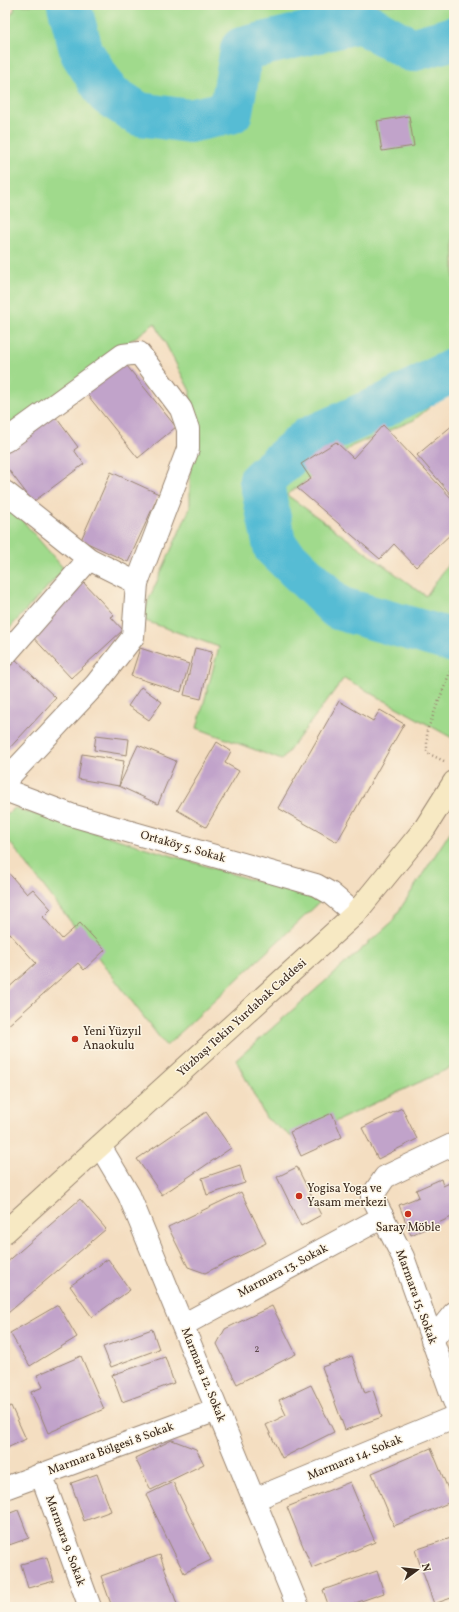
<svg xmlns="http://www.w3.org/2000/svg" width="459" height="1612" viewBox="0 0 459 1612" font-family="Vollkorn,serif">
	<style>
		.green { fill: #a0da8c; stroke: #6e8255 }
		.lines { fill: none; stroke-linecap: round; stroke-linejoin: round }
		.river { stroke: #56bcd4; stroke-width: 44 }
		.building { fill: #c1a3ca }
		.minor-casing { stroke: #988470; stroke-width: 24 }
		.secondary-casing { stroke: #988470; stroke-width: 24 }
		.path { stroke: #988470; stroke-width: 2.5; stroke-dasharray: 1 3; stroke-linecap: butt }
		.minor { stroke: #fff; stroke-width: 22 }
		.secondary { stroke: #f7e9c3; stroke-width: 22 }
		.poi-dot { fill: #c8321e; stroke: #fcf5e5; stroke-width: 1.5 }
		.labels { text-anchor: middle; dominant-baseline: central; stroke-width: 3; stroke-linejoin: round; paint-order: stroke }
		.number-label { font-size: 10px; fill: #5c4849 }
		.street-label { font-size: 12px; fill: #3b2a1e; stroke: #fcf5e5 }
		.poi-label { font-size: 12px; fill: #3b2a1e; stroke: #fcf5e5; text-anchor: start }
	</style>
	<rect width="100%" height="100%" fill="#fcf5e5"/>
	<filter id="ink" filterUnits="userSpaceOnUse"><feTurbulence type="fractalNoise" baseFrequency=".025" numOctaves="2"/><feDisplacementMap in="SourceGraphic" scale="8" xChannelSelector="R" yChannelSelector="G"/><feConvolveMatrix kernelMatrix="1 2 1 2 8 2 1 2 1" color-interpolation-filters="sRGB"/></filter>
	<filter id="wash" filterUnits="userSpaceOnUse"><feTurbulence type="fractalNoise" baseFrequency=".012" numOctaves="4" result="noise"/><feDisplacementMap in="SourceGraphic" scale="16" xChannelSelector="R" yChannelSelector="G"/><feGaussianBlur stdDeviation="0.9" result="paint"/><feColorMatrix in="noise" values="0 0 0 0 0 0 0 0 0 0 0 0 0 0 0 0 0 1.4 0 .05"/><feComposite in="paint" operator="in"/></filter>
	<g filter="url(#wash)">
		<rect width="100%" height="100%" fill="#f4dec1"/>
		<g class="green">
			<path d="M15 5H454V387L414 420 352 446 287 495 426 596 454 556V739L344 678 282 760 197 728 219 647 140 619 190 508V391L155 323 5 433V22L14 11Z"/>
			<path d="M5 500 64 569 5 633Z"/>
			<path d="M15 808 321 901 166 1046 5 836V815Z"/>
			<path d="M454 826V1066L296 1140 266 1118 236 1060 391 923Z"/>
		</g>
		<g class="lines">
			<g class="river">
				<path d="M69 5 82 53 108 94 139 114 189 121 231 112 242 49 360 21 411 50 454 38"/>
				<path d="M454 370 381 407 308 439 261 480 275 547 338 608 454 641"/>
			</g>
		</g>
		<g id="blocks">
			<g class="building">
				<path d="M409 116 414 146 382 151 377 121Z"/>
				<path d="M123 361 176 427 138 458 85 392Z"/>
				<path d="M52 412 78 447 74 450 84 464 33 502 5 465V447Z"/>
				<path d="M454 424V494L452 496 417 455Z"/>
				<path d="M383 425 454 501V531L416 567 394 544 380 559 297 488 311 479 301 464 336 442 353 458Z"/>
				<path d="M111 472 159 494 128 562 81 540Z"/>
				<path d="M83 582 114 615 111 617 123 630 71 678 29 633Z"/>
				<path d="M140 648 189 664 181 692 131 676Z"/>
				<path d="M195 648 212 652 201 699 184 695Z"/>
				<path d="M14 658 56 698 5 753V668Z"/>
				<path d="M141 687 162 702 149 720 128 706Z"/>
				<path d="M339 701 373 721 380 710 404 724 337 842 278 808Z"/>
				<path d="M96 735 129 739 127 755 94 750Z"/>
				<path d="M217 742 231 751 225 763 239 771 206 827 177 810Z"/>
				<path d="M138 745 176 761 158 804 119 786Z"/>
				<path d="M82 754 124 761 119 786 78 779Z"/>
				<path d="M5 869 27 894 33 889 51 909 43 917 62 939 80 923 105 950 84 970 78 963 5 1028V991L36 963 9 933 5 937Z"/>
				<path d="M402 1108 417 1139 378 1159 362 1128Z"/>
				<path d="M206 1112 231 1148 162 1195 137 1159Z"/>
				<path d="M332 1113 342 1137 301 1156 290 1132Z"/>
				<path d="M240 1165 245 1183 207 1195 202 1178Z"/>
				<path d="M297 1167 321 1215 301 1226 277 1177Z"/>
				<path d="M441 1179 443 1186 454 1181V1216L411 1235 399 1205 419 1197 416 1190Z"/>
				<path d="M241 1192 266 1243 205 1273 188 1267 168 1227Z"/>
				<path d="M80 1199 106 1229 8 1313 5 1309V1264Z"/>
				<path d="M108 1259 130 1290 92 1317 70 1286Z"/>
				<path d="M58 1305 77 1337 30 1366 10 1333Z"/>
				<path d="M272 1306 296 1354 237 1384 217 1344 225 1329Z"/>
				<path d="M152 1329 159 1349 111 1367 103 1347Z"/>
				<path d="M81 1356 104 1409 48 1433 31 1392 43 1387 37 1375Z"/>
				<path d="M352 1356 365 1393 373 1390 382 1417 345 1430 322 1367Z"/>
				<path d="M165 1357 174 1383 122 1402 112 1375Z"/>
				<path d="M311 1385 334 1432 282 1458 266 1425 286 1415 279 1400Z"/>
				<path d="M11 1406 26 1439 5 1449V1409Z"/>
				<path d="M172 1440 196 1449 204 1464 151 1490 135 1458Z"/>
				<path d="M431 1448 453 1501 394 1526 372 1473Z"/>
				<path d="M97 1474 111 1511 84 1521 71 1483Z"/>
				<path d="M173 1482 211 1560 184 1573 146 1495Z"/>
				<path d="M350 1482 375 1542 312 1568 287 1507Z"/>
				<path d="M18 1510 29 1538 9 1545 5 1536V1515Z"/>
				<path d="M454 1537V1597L434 1604 415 1550Z"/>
				<path d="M160 1555 178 1607H112L101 1576Z"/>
				<path d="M47 1557 54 1581 28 1588 21 1564Z"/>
				<path d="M377 1571 384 1593 344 1607H329L323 1590Z"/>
			</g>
		</g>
	</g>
	<g filter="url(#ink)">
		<use href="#blocks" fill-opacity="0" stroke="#988470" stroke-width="1"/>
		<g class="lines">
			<defs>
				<g id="minor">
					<path d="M5 441 123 355 139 353 181 409 188 429V449L137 583 133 637 96 684 5 781"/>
					<path d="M5 492 89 559 137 583"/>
					<path d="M5 655 89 559"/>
					<path d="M5 790 71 815 316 885 330 893 355 914"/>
					<path d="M454 1144 385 1177 372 1196 403 1257 454 1401"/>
					<path d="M100 1146 129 1195 298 1607"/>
					<path d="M183 1325 383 1217"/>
					<path d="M432 1340 454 1313"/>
					<path d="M41 1474 90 1607"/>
					<path d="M5 1488 217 1410"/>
					<path d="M255 1499 454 1417"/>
				</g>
				<path id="secondary" d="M5 1232 355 914 425 828 454 782"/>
			</defs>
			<use href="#minor" class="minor-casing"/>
			<use href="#secondary" class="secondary-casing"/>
			<path class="path" d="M444 761 427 753V731L454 662"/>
			<use href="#minor" class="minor"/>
			<use href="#secondary" class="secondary"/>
		</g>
	</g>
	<g class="poi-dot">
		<circle cx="75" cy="1039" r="4"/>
		<circle cx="299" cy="1196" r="4"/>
		<circle cx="408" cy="1214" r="4"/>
	</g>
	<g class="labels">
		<g class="number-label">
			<text x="257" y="1349">2</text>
		</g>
		<g class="street-label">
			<text transform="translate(183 847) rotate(16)">Ortaköy 5. Sokak</text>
			<text transform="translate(242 1018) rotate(-42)">Yüzbaşı Tekin Yurdabak Caddesi</text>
			<text transform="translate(283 1271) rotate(-28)">Marmara 13. Sokak</text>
			<text transform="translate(416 1297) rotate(70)">Marmara 15. Sokak</text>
			<text transform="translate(203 1375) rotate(68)">Marmara 12. Sokak</text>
			<text transform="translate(111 1449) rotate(-20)">Marmara Bölgesi 8 Sokak</text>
			<text transform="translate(355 1458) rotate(-22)">Marmara 14. Sokak</text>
			<text transform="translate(65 1541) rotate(70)">Marmara 9. Sokak</text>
		</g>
		<g class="poi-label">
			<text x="83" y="1032">Yeni Yüzyıl<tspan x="83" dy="14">Anaokulu</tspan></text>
			<text x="307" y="1189">Yogisa Yoga ve<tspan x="307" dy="14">Yasam merkezi</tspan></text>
			<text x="408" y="1228" text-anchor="middle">Saray Möble</text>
		</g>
	</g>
	<rect width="459" height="1612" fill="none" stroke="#fcf5e5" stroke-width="20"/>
	<g transform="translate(417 1570) rotate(75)" stroke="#fcf5e5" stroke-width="3" paint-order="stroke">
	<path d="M0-3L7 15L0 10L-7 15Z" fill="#3b2a1e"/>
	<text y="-6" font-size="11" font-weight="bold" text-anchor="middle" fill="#3b2a1e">N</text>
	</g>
</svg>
